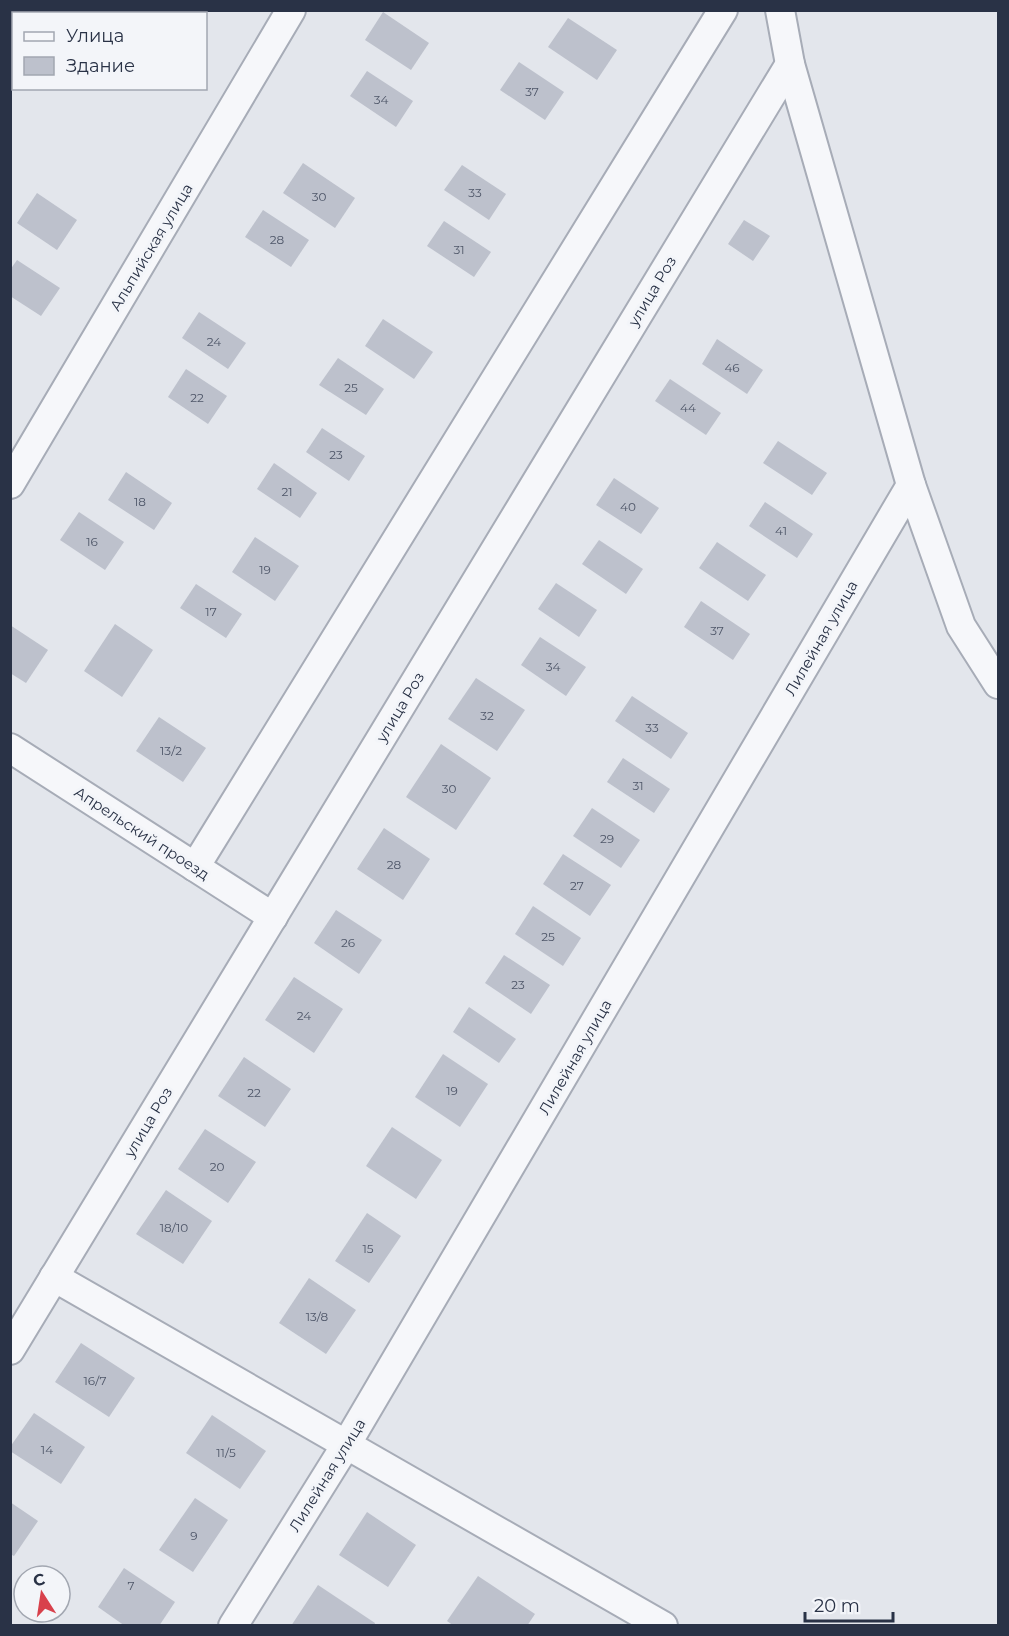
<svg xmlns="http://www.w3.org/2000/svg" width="1009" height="1636" viewBox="0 0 1009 1636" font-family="Montserrat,sans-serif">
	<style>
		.building { fill: #bdc1cc }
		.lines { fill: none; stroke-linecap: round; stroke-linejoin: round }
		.minor-casing { stroke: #a7acb7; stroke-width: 32 }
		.minor { stroke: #f6f7fa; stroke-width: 28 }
		.labels { text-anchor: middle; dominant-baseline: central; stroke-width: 6; stroke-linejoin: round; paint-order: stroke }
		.number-label { font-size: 12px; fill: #4e5668 }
		.street-label { font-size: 15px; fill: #293246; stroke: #f3f5f9 }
	</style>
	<rect width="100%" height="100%" fill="#e3e6ec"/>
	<g class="building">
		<path d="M49 10H76L74 14H53Z"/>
		<path d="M177 10H204L202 14H181Z"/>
		<path d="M383 12 429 43 411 70 365 40Z"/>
		<path d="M568 18 617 50 597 80 548 47Z"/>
		<path d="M519 62 564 92 545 120 500 90Z"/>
		<path d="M367 71 413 101 396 127 350 96Z"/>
		<path d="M303 163 355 198 335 228 283 193Z"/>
		<path d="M462 165 506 194 489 220 444 190Z"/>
		<path d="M37 193 77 220 57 250 17 223Z"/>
		<path d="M263 210 309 240 291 267 245 237Z"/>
		<path d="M744 220 770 236 753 261 728 244Z"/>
		<path d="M444 221 491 252 474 277 427 246Z"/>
		<path d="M17 260 60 288 41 316 10 296V270Z"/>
		<path d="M199 312 246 343 228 369 182 338Z"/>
		<path d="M383 319 433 352 414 379 365 346Z"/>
		<path d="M717 339 763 370 747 394 702 364Z"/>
		<path d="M338 358 384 389 366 415 319 385Z"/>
		<path d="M186 369 227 396 208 424 168 397Z"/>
		<path d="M670 379 721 413 706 435 655 401Z"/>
		<path d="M322 428 365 456 349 481 306 452Z"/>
		<path d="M778 441 827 473 812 495 763 463Z"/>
		<path d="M274 463 317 493 300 518 257 489Z"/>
		<path d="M126 472 172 503 154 530 108 500Z"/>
		<path d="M614 478 659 508 641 534 596 505Z"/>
		<path d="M765 502 813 534 797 558 749 526Z"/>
		<path d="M79 512 124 542 105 570 60 540Z"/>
		<path d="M255 537 299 566 275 601 232 572Z"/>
		<path d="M599 540 643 569 626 594 582 564Z"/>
		<path d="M717 542 766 575 748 601 699 568Z"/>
		<path d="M556 583 597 610 579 637 538 609Z"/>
		<path d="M196 584 242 614 226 638 180 608Z"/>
		<path d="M701 601 750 634 733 660 684 627Z"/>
		<path d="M115 624 153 650 122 697 84 671Z"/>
		<path d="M10 625 48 650 26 683 10 673Z"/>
		<path d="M540 637 586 667 566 696 521 665Z"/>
		<path d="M476 678 525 710 497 751 448 719Z"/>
		<path d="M632 696 688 733 671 759 615 721Z"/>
		<path d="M159 717 206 748 183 782 136 751Z"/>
		<path d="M441 744 491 778 456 830 406 797Z"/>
		<path d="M623 758 670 789 654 813 607 782Z"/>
		<path d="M592 808 640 840 621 868 573 836Z"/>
		<path d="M384 828 430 859 403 900 357 869Z"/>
		<path d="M563 854 611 885 590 916 543 884Z"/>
		<path d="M533 906 581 938 563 966 515 934Z"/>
		<path d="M336 910 382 940 359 974 314 943Z"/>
		<path d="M504 955 550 985 531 1014 485 983Z"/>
		<path d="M294 977 343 1009 314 1053 265 1020Z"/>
		<path d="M469 1007 516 1039 499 1063 453 1032Z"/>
		<path d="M443 1054 488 1084 460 1127 415 1097Z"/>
		<path d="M244 1057 291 1089 265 1127 218 1096Z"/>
		<path d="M392 1127 442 1160 416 1199 366 1166Z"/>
		<path d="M205 1129 256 1162 228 1203 178 1169Z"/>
		<path d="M166 1190 212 1221 183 1264 136 1234Z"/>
		<path d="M367 1213 401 1236 369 1283 335 1261Z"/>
		<path d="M309 1278 356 1310 326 1354 279 1323Z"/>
		<path d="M81 1343 135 1378 109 1417 55 1382Z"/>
		<path d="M34 1413 85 1447 61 1484 10 1451V1447Z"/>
		<path d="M212 1415 266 1451 240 1489 186 1453Z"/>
		<path d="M195 1498 228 1520 193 1572 159 1550Z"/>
		<path d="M10 1502 38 1521 14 1556 10 1554Z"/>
		<path d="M367 1512 416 1545 388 1587 339 1555Z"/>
		<path d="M124 1568 175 1602 159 1626H125L98 1607Z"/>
		<path d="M478 1576 535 1614 527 1626H454L447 1621Z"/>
		<path d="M318 1585 375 1623 374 1626H291Z"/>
	</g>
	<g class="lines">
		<defs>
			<g id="minor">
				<path d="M780 10 790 64 911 485 961 626 998 684"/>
				<path d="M10 484 291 10"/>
				<path d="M10 748 273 917"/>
				<path d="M195 867 723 10"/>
				<path d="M54 1277 663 1626"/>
				<path d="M10 1350 790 64"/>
				<path d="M233 1626 346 1445 911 485"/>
			</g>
		</defs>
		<use href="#minor" class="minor-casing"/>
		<use href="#minor" class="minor"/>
	</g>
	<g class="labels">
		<g class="number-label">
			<text x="532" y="91">37</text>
			<text x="381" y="99">34</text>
			<text x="475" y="192">33</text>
			<text x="319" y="196">30</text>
			<text x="277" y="239">28</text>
			<text x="459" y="249">31</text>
			<text x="214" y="341">24</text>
			<text x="732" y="367">46</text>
			<text x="351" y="387">25</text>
			<text x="197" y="397">22</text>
			<text x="688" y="407">44</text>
			<text x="336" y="454">23</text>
			<text x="287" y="491">21</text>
			<text x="140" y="501">18</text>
			<text x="628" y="506">40</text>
			<text x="781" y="530">41</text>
			<text x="92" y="541">16</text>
			<text x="265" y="569">19</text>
			<text x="211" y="611">17</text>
			<text x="717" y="630">37</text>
			<text x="553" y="666">34</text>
			<text x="487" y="715">32</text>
			<text x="652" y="727">33</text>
			<text x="171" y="750">13/2</text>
			<text x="638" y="785">31</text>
			<text x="449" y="788">30</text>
			<text x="607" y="838">29</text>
			<text x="394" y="864">28</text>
			<text x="577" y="885">27</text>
			<text x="548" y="936">25</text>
			<text x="348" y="942">26</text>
			<text x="518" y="984">23</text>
			<text x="304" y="1015">24</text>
			<text x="452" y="1090">19</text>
			<text x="254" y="1092">22</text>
			<text x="217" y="1166">20</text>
			<text x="174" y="1227">18/10</text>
			<text x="368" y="1248">15</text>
			<text x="317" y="1316">13/8</text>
			<text x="95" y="1380">16/7</text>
			<text x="47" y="1449">14</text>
			<text x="226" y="1452">11/5</text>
			<text x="194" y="1535">9</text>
			<text x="131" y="1585">7</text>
		</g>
		<g class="street-label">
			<text transform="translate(151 247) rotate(-59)">Альпийская улица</text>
			<text transform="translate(652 291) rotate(-59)">улица Роз</text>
			<text transform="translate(821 638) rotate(-60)">Лилейная улица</text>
			<text transform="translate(400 707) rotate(-59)">улица Роз</text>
			<text transform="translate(142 833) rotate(33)">Апрельский проезд</text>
			<text transform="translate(575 1057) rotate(-60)">Лилейная улица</text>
			<text transform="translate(148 1122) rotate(-59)">улица Роз</text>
			<text transform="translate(327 1475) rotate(-58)">Лилейная улица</text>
		</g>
	</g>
	<rect width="1009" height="1636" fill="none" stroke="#293246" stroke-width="24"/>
	<rect x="12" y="12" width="195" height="78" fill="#f3f5f9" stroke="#a2a7b1" stroke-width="1.5"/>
	<rect x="24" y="32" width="30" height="9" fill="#f6f7fa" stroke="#a2a7b1" stroke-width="1.5"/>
	<text x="66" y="42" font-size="18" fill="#293246">Улица</text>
	<rect x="24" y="57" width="30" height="18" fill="#bdc1cc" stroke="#a2a7b1" stroke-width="1.5"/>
	<text x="66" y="72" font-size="18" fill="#293246">Здание</text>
	<g transform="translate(42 1594) rotate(348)"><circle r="28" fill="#f3f5f9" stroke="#a2a7b1" stroke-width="1.5"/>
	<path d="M0-4.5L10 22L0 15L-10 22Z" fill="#d8414c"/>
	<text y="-9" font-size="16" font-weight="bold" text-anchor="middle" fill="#293246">С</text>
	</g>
	<path d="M805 1612v9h88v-9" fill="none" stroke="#293246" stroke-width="3"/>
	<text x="814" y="1612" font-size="18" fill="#293246" stroke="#f3f5f9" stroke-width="4.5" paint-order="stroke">20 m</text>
</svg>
